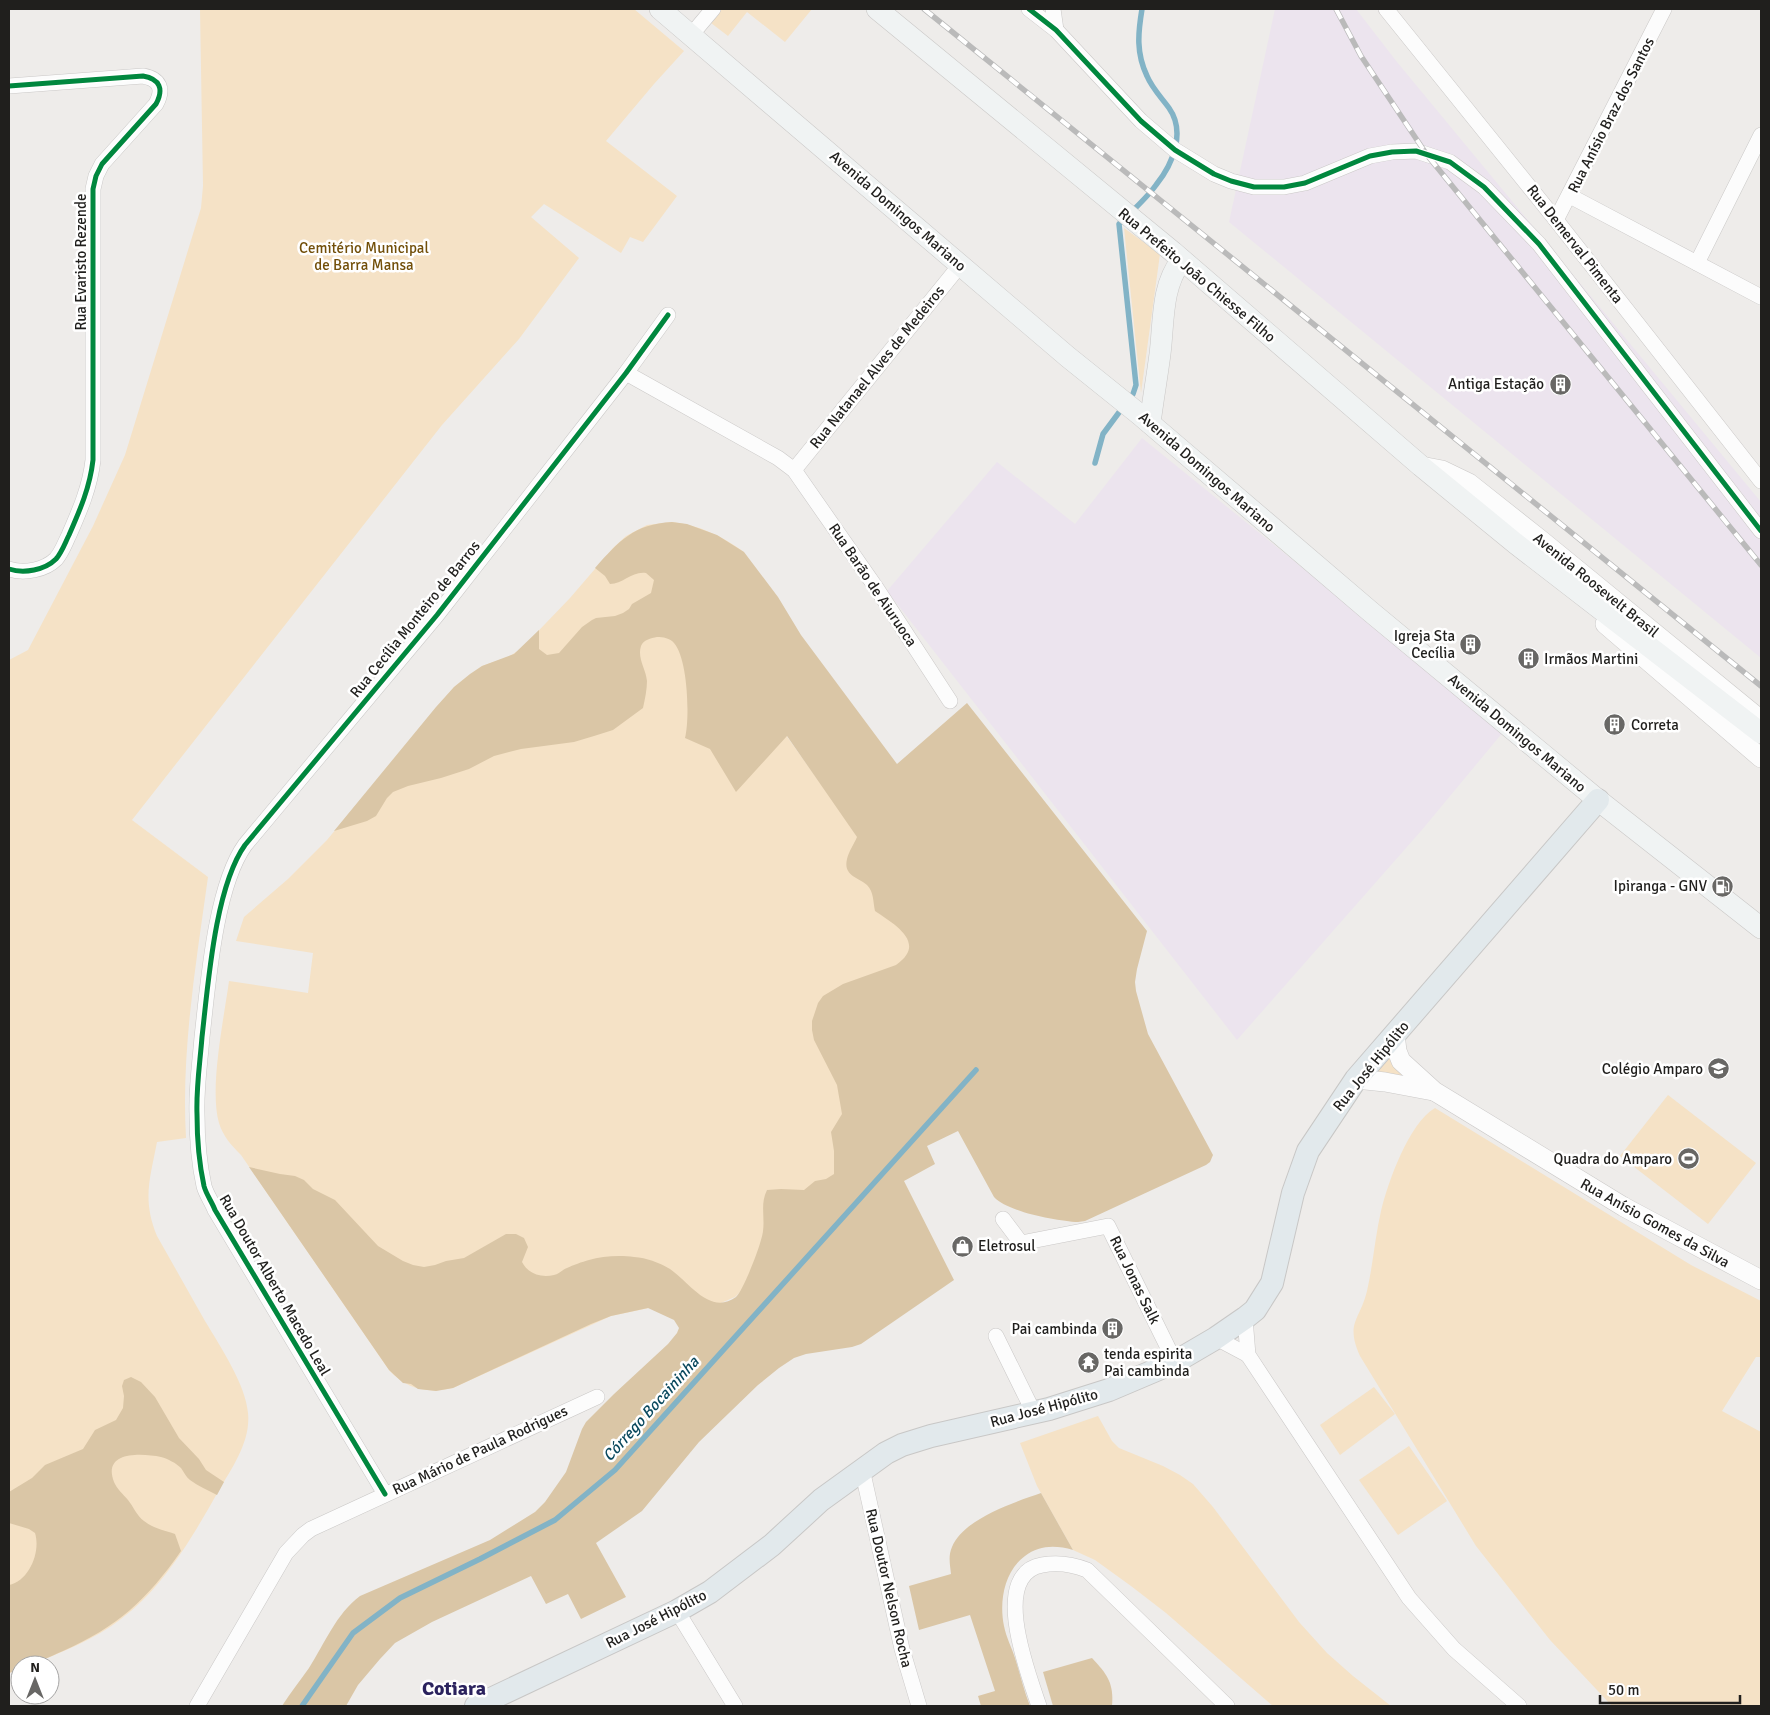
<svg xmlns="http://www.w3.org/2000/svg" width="1770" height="1715" viewBox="0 0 1770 1715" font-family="Signika,sans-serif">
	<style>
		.industrial { fill: #ece4ee }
		.green { fill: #f5e2c6 }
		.forest { fill: #dac6a6 }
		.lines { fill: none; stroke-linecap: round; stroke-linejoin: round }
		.stream { stroke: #82b3c6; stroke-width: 5.5 }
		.minor-casing { stroke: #cac8c7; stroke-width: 16 }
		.tertiary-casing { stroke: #cac8c7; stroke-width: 20 }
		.secondary-casing { stroke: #cac8c7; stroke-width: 22 }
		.primary-casing { stroke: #c8c7c6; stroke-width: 24 }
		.minor { stroke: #fcfcfc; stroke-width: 15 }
		.tertiary { stroke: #fcfcfc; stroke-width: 19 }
		.secondary { stroke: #f0f3f3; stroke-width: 21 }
		.primary { stroke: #e2e9ec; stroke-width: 22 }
		.rail-casing { stroke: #bababa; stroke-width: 5.5 }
		.rail { stroke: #fff; stroke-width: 4; stroke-dasharray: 11; stroke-linecap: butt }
		.cycleway-casing { stroke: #fff; stroke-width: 8 }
		.cycleway { stroke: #00873e; stroke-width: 5 }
		.labels { text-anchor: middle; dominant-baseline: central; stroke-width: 5; stroke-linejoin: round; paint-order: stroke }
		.street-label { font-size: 15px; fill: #201f1d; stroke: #fff }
		.park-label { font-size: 15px; fill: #724f09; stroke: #fff }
		.poi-label { font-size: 15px; fill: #201f1d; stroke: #fff; text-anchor: end }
		.water-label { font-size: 16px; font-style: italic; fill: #09485d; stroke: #fff }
		.district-label { font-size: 20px; font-weight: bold; fill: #2b235e; stroke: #fff }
	</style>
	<rect width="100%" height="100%" fill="#eeecea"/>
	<g class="industrial">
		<path d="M1275 9H1356L1397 62 1761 502V658L1229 222Z"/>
		<path d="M1142 438 1504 731 1421 831 1237 1040 887 591 997 462 1075 524Z"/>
	</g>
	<g class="green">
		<path d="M200 9H634L684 51 654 84 606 141 677 196 643 242 630 237 621 253 544 204 531 217 579 258 519 339 442 425 132 820 208 877C196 964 181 1051 186 1138L157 1142C150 1179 142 1199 157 1236 173 1264 189 1293 205 1321 220 1346 246 1385 248 1413 251 1441 232 1468 219 1490 193 1536 164 1587 121 1619 94 1640 62 1652 30 1665H20V1669L9 1673V660L28 650 93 526 125 455 201 208 203 186Z"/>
		<path d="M722 9H812L785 42 747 12 728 36 711 23Z"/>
		<path d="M1124 228 1160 254 1141 393Z"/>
		<path d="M672 522C699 525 722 536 744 552L768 710 843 815 881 873 945 1030 762 1271 735 1297 721 1303 705 1306 649 1308 611 1316 453 1388C428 1394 406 1389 389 1370L241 1155C231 1145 223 1136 219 1123 209 1089 224 1018 229 981L308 993 313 953 236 941 244 917 288 879 327 840 454 687 482 666 508 657 521 649 570 598 613 548 626 536 647 525Z"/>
		<path d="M1393 1040 1427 1088 1374 1078Z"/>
		<path d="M1668 1095 1756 1163 1708 1224 1620 1156Z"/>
		<path d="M1435 1108 1691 1265 1761 1301V1357H1756L1722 1411 1761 1432V1706H1612L1550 1640 1476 1546 1360 1356C1345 1323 1360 1320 1367 1291 1373 1265 1375 1237 1381 1211 1388 1182 1409 1123 1435 1108Z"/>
		<path d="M1374 1387 1395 1414 1340 1455 1320 1425Z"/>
		<path d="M1098 1416 1112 1441 1119 1448 1163 1466 1180 1475 1193 1484 1213 1507 1299 1622 1327 1653 1353 1676 1391 1706H1273L1166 1613 1131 1586 1095 1560 1073 1550 1037 1486 1020 1443Z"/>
		<path d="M1409 1446 1447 1501 1398 1535 1359 1480Z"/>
	</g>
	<g class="forest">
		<path d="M672 522 687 524 717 535 744 552 778 597 801 635 897 764 967 703 1147 931 1137 969 1135 982 1136 991 1148 1034 1213 1155 1210 1162 1206 1165 1085 1221 1078 1222C1057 1221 1008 1212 994 1197L958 1131 927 1146 935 1164 904 1181 954 1280 861 1344 852 1347 806 1354 794 1358 779 1368 758 1385 699 1442 642 1511 596 1543 626 1597 581 1619 568 1594 546 1604 531 1576 432 1622 395 1643 380 1659 358 1685 346 1706H282C290 1693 300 1681 309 1668 325 1643 336 1614 360 1596L490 1540 535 1512 545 1502 566 1472 582 1429 586 1422 614 1394 668 1344 677 1333 679 1328 674 1320 648 1308 611 1316 591 1324 453 1388 436 1391 418 1389 411 1384 403 1383 389 1370 249 1167 280 1174 295 1176 304 1180 313 1189 335 1200 378 1246 403 1261 413 1265 424 1267 435 1265 446 1261 464 1258 506 1234H516L524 1238 528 1247 522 1262C528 1274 541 1278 554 1275 559 1274 562 1270 567 1268 573 1265 582 1262 589 1260 602 1256 620 1255 634 1257 647 1258 658 1262 670 1269 689 1282 710 1316 736 1297 743 1291 762 1243 763 1231 765 1217 760 1204 767 1190L781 1189 804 1190 815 1181 826 1179 834 1174V1151L831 1132 842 1114 837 1085 814 1040 812 1030V1021L818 1003 823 996 843 984 896 965C928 943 894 924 875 911 873 902 874 892 867 885 858 877 843 876 847 859 849 851 854 844 857 837L787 736 736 792 710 749 685 738C690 718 688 659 674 643 670 638 663 637 657 637 651 638 643 640 641 646 637 658 646 669 647 681 647 689 645 699 643 708L613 730 594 736 574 742 521 749 494 756 469 769 441 778 408 786 393 792 387 798 376 816 367 821 334 831 436 707 454 687 470 674 482 666 514 654 539 630V649L547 655 559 653 582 627 592 620 596 618 615 616 623 613 629 609 632 604 651 593 654 580 646 573C632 571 623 584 610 584L605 576 595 568C619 541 634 524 672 522Z"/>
		<path d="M131 1377 141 1382 155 1397 179 1438 199 1459 206 1470 224 1482 217 1495C208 1490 198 1486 190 1480 186 1477 184 1472 181 1468 176 1463 168 1459 161 1457 141 1453 102 1451 114 1482 117 1489 123 1494 128 1500 133 1506 137 1516 144 1521 154 1529 164 1530 175 1534L181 1551C147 1600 117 1627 63 1651 49 1657 35 1665 20 1665V1669L9 1673V1585C29 1581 41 1552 35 1533L29 1529 9 1523V1492L32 1478 45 1465 83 1449 95 1430 116 1420 123 1408 124 1396 122 1386 124 1380Z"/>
		<path d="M1041 1493 1073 1550C1056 1545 1039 1545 1025 1556 1004 1571 999 1602 1004 1626 1006 1637 1012 1648 1015 1658 1020 1674 1024 1691 1030 1706H981L978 1696 995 1691 970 1615 919 1630 909 1586 951 1574C950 1564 948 1556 952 1547 963 1519 1015 1502 1041 1493Z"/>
		<path d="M1092 1658C1107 1674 1114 1683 1112 1706H1053L1043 1672Z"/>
	</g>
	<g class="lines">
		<g class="stream">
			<path d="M1128 400 1133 394 1136 385 1119 224C1131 212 1146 199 1156 185 1173 164 1186 132 1169 108 1161 97 1152 88 1147 76 1136 53 1138 33 1142 9"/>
			<path d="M1095 463 1103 434 1123 407"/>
			<path d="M302 1706 353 1633 400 1598 480 1559 555 1520 615 1470 976 1070"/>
		</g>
		<defs>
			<g id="minor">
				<path d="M1029 9 1056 30 1141 121 1175 150 1214 174 1231 181 1254 187H1284L1305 183 1370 156 1392 152 1416 151 1450 162 1484 187 1539 244 1761 531"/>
				<path d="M1053 9 1056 30"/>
				<path d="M1386 9 1556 220 1761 481"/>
				<path d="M692 34 713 9"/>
				<path d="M9 86 143 76C160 79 164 89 156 104L102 164 96 176 93 189V460C90 487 80 510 69 535 65 543 62 552 56 559 45 570 24 574 9 569"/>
				<path d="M1570 196 1761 297"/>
				<path d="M1556 220 1664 9"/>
				<path d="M1697 263 1761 135"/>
				<path d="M626 373 778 458 794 470 877 589 950 701"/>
				<path d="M794 470 961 264"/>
				<path d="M1003 1219 1021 1243 1108 1226 1175 1362"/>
				<path d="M1245 1318 1248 1355 1409 1598 1454 1649 1519 1706"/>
				<path d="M996 1336 1034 1413"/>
				<path d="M1216 1338 1248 1355"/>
				<path d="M862 1469 902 1649 919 1706"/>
				<path d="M385 1494 215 1210C212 1202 206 1194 204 1186 199 1163 197 1137 197 1114 196 1088 200 1063 202 1037 208 985 215 887 245 845L437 615 626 373 668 315"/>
				<path d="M677 1611 735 1706"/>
				<path d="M197 1706 286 1553 303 1535 311 1529 597 1397"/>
				<path d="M1039 1706C1029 1676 989 1574 1042 1565 1058 1562 1072 1564 1087 1570L1227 1706"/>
			</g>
			<g id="tertiary">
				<path d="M1421 466 1442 470 1469 483 1541 540 1761 720"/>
				<path d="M1605 624 1761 758"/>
				<path d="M1395 1034 1397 1051 1401 1061 1434 1091 1624 1207 1761 1280"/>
				<path d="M1356 1079 1385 1082 1433 1091"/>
			</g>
			<g id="secondary">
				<path d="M660 9 1068 357 1139 414 1371 612 1598 800 1761 928"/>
				<path d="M877 9 1173 252 1421 466 1515 543 1761 733"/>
				<path d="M1150 423C1153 400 1157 377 1160 354 1164 322 1161 287 1181 261"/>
			</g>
			<path id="primary" d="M476 1706 677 1611 710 1592 772 1545 821 1500 886 1453 902 1445 931 1436 1049 1409 1109 1390 1175 1362 1216 1338 1245 1318 1255 1310 1272 1283 1293 1193 1308 1151 1356 1079 1598 800"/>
		</defs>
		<use href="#minor" class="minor-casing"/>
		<use href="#tertiary" class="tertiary-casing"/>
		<use href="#secondary" class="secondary-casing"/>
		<use href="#primary" class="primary-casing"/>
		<use href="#minor" class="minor"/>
		<use href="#tertiary" class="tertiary"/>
		<use href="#secondary" class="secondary"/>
		<use href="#primary" class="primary"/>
		<defs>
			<g id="rail">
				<path d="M924 9 1761 686"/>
				<path d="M1336 9 1361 56 1427 155 1761 565"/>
			</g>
		</defs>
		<use href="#rail" class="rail-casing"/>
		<use href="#rail" class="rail"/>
		<defs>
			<g id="cycleway">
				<path d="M1029 9 1056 30 1141 121 1175 150 1214 174 1231 181 1254 187H1284L1305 183 1370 156 1392 152 1416 151 1450 162 1484 187 1539 244 1761 531"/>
				<path d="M9 86 143 76C160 79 164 89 156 104L102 164 96 176 93 189V460C90 487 80 510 69 535 65 543 62 552 56 559 45 570 24 574 9 569"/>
				<path d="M385 1494 215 1210C212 1202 206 1194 204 1186 199 1163 197 1137 197 1114 196 1088 200 1063 202 1037 208 985 215 887 245 845L437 615 626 373 668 315"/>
			</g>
		</defs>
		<use href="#cycleway" class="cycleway-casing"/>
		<use href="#cycleway" class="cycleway"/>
	</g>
	<defs>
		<symbol id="building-disc" viewBox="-11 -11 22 22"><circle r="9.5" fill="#686765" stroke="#fff"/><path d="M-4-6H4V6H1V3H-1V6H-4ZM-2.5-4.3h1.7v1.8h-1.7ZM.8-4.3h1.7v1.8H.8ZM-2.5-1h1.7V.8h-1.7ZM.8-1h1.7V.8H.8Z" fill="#fff"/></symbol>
		<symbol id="fuel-disc" viewBox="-11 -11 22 22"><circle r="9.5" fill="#686765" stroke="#fff"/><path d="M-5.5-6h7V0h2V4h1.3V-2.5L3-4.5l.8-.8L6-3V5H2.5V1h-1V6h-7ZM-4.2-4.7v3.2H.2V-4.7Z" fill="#fff"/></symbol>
		<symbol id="school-disc" viewBox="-11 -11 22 22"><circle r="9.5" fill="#686765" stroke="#fff"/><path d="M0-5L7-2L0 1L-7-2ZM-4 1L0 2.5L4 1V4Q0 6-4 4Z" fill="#fff"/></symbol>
		<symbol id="stadium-disc" viewBox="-11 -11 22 22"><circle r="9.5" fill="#686765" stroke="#fff"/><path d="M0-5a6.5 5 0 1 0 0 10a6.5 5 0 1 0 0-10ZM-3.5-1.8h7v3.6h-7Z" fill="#fff"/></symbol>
		<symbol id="shop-disc" viewBox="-11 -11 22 22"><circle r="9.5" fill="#686765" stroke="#fff"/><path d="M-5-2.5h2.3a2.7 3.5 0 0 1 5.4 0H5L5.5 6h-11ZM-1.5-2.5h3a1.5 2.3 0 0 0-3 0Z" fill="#fff"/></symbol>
		<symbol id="temple-disc" viewBox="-11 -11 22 22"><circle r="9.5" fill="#686765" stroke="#fff"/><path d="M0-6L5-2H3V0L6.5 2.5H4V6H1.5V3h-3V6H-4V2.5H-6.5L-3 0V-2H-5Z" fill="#fff"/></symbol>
	</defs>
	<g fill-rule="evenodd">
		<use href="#building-disc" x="1548" y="372" width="25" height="25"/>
		<use href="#building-disc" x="1458" y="632" width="25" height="25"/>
		<use href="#building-disc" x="1516" y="646" width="25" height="25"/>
		<use href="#building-disc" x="1602" y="712" width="25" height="25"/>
		<use href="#fuel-disc" x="1710" y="874" width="25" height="25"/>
		<use href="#school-disc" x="1706" y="1056" width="25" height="25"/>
		<use href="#stadium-disc" x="1676" y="1146" width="25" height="25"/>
		<use href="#shop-disc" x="950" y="1234" width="25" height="25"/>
		<use href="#building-disc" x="1100" y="1316" width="25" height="25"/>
		<use href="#temple-disc" x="1076" y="1350" width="25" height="25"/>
	</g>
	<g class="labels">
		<g class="street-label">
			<text transform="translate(1611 115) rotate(-63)">Rua Anísio Braz dos Santos</text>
			<text transform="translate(898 211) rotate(41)">Avenida Domingos Mariano</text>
			<text transform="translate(1575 244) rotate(52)">Rua Demerval Pimenta</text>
			<text transform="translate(81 262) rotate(-90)">Rua Evaristo Rezende</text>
			<text transform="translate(1197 275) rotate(40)">Rua Prefeito João Chiesse Filho</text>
			<text transform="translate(877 367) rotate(-51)">Rua Natanael Alves de Medeiros</text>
			<text transform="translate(1207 472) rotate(41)">Avenida Domingos Mariano</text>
			<text transform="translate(873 585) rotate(56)">Rua Barão de Aiuruoca</text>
			<text transform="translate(1596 585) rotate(39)">Avenida Roosevelt Brasil</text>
			<text transform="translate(415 619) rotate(-51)">Rua Cecília Monteiro de Barros</text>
			<text transform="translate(1517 733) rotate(40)">Avenida Domingos Mariano</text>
			<text transform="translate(1371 1066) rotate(-51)">Rua José Hipólito</text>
			<text transform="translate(1655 1223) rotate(29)">Rua Anísio Gomes da Silva</text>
			<text transform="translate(1135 1280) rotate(64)">Rua Jonas Salk</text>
			<text transform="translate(275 1285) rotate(60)">Rua Doutor Alberto Macedo Leal</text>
			<text transform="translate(1044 1408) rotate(-15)">Rua José Hipólito</text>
			<text transform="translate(480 1450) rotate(-25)">Rua Mário de Paula Rodrigues</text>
			<text transform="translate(889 1588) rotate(77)">Rua Doutor Nelson Rocha</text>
			<text transform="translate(656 1619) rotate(-27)">Rua José Hipólito</text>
		</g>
		<g class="park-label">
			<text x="364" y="248">Cemitério Municipal<tspan x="364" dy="17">de Barra Mansa</tspan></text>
		</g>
		<g class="poi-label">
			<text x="1544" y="384">Antiga Estação</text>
			<text x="1455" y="636">Igreja Sta<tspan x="1455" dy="17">Cecília</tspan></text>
			<text x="1544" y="659" text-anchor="start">Irmãos Martini</text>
			<text x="1631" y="725" text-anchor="start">Correta</text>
			<text x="1707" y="886">Ipiranga - GNV</text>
			<text x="1703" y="1069">Colégio Amparo</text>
			<text x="1672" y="1159">Quadra do Amparo</text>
			<text x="978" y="1246" text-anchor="start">Eletrosul</text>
			<text x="1097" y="1329">Pai cambinda</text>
			<text x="1104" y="1354" text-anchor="start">tenda espirita<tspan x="1104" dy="17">Pai cambinda</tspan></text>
		</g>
		<g class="water-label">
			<text transform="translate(651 1409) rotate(-48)">Córrego Bocaininha</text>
		</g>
		<g class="district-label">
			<text x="454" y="1688">Cotiara</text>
		</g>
	</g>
	<rect width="1770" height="1715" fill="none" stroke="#201f1d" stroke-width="20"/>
	<g transform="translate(35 1680)"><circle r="24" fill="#ffffff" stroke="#a6a5a5"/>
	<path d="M0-4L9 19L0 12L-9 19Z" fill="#686765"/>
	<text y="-8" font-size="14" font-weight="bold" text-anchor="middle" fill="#201f1d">N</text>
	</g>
	<path d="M1600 1695v8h140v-8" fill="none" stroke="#201f1d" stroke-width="2.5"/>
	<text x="1608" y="1695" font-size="15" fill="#201f1d" stroke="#ffffff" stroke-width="4" paint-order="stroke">50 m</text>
</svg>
